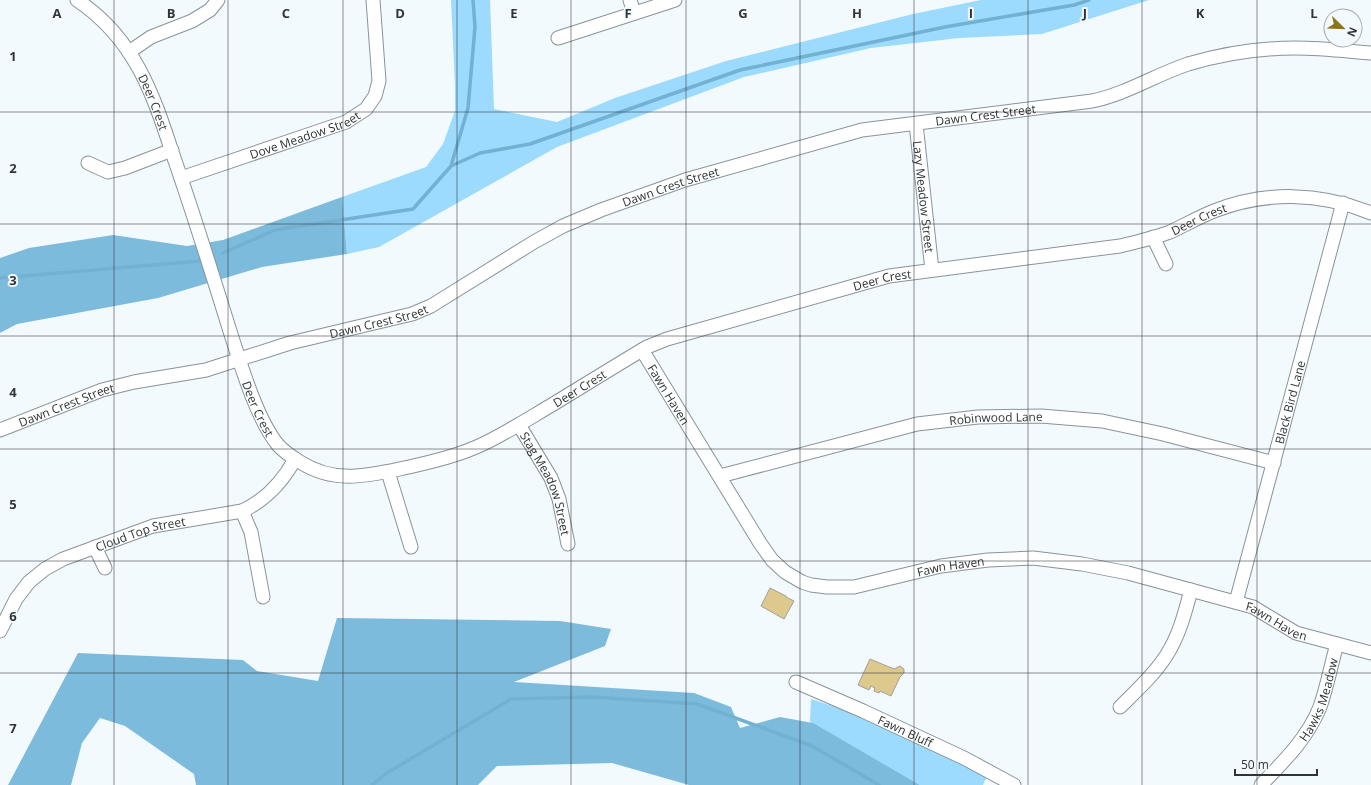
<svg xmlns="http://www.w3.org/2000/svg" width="1371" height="785" viewBox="0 0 1371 785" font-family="'Open Sans',sans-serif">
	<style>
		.green { fill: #9cdbfd }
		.forest { fill: #7dbbdd }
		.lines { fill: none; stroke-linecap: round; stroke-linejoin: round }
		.stream { stroke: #73b1d2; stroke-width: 3.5 }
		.building { fill: #ddc98e; stroke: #a39f95 }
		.street-casing { stroke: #899399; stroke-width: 15 }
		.street { stroke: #fff; stroke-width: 13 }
		.grid { fill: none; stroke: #2f3436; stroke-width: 1; stroke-opacity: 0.55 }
		.labels { text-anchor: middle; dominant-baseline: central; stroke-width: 4; stroke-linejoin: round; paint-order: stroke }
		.street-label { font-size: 12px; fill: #2f3436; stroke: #f3fafe }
		.grid-label { font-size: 13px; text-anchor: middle; font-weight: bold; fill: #2f3436; stroke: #f3fafe; stroke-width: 4; stroke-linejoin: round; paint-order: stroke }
	</style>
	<rect width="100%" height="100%" fill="#f3fafe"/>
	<g class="green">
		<path d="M451 0H490L494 109 557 122 615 98 726 61 913 14 981 0H1149L1042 34 959 38 871 48 744 77 557 147 379 247 347 254 342 197 426 167 443 144 455 111V85Z"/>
		<path d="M811 699 842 709 987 776 983 785H920L810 722Z"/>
	</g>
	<g class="forest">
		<path d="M342 197 347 254 262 267 158 298 17 324 0 333V258L29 248 113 235 187 246 223 240Z"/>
		<path d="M337 618 560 621 611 629 605 646 514 682 694 693 731 707 740 728 780 717 813 723 920 785H689L612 763 497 766 478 785H196L194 774 125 726 100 718 82 743 71 785H8L78 653 243 660 257 671 318 681Z"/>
	</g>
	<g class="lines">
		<g class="stream">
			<path d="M451 166 480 153 530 144 740 70 945 27 1074 5 1089 0"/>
			<path d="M223 253 275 230 413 209 451 166 468 108 475 27 473 0"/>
			<path d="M0 278 200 261"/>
			<path d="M372 785 387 773 511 699 593 697 697 704 812 746 879 785"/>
		</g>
	</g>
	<g class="building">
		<path d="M770 588 786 596V597L794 601 784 619 761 606Z"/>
		<path d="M870 659 894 669 900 666 904 669V673L900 677 891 696 880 691 879 693 874 691 875 688 871 686 869 690 858 685Z"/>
	</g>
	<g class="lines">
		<defs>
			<g id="street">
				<path id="s1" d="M77 0C134 38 153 93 173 155 193 212 211 270 229 328 240 362 256 418 278 445 284 452 292 457 300 462 336 485 370 475 409 467 435 461 460 455 483 444 506 433 528 419 550 406 583 386 615 366 647 347L667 339 889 276 1120 246C1137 242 1154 238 1170 232 1185 225 1199 217 1214 211 1265 191 1320 192 1371 213"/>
				<path d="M630 0 634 13"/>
				<path d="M558 38 675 0"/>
				<path d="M129 52 151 37 192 21 210 10 218 0"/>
				<path id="s2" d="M916 124 932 270"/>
				<path d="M88 163 108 172 125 168 172 150"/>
				<path id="s3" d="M181 178 346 122 366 109 375 96 379 81 373 0"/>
				<path d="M1153 237 1166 264"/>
				<path id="s4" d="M642 350 760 543 772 560 785 572 802 582 811 585 827 587H854L941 566 988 560 1033 558 1082 564 1128 573 1253 607 1296 633 1371 653"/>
				<path id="s5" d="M519 425 551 478 559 499 568 544"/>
				<path id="s6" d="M0 430 102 390 134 382 206 370 290 343 412 314 431 306 534 242 563 226 601 210 685 180 862 130 1092 101C1126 94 1155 75 1188 64 1222 54 1259 48 1295 48 1321 48 1346 51 1371 53"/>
				<path d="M388 472 411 547"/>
				<path id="s7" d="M720 476 917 424 978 417 1041 416 1102 421 1163 434 1274 463"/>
				<path d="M242 511 251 532 263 597"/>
				<path d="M95 547 105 568"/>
				<path id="s8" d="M1236 602 1343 203"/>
				<path id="s9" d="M0 631 16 599 29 582 45 569 63 559 153 526 242 511C266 500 283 481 295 459"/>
				<path id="s10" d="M796 682 863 711 964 758 1014 785"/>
				<path d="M1120 707C1136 691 1154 675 1166 656 1179 636 1185 613 1191 590"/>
				<path id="s11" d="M1261 785C1284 761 1307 739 1320 707 1327 687 1331 665 1337 644"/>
			</g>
		</defs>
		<use href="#street" class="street-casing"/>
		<use href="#street" class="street"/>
	</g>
	<path class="grid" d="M114 0V785M228 0V785M343 0V785M457 0V785M571 0V785M686 0V785M800 0V785M914 0V785M1028 0V785M1142 0V785M1257 0V785M0 112H1371M0 224H1371M0 336H1371M0 449H1371M0 561H1371M0 673H1371"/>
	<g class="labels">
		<g class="street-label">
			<text stroke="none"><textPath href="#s1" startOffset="130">Deer Crest</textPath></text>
			<text stroke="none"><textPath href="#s6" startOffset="1043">Dawn Crest Street</textPath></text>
			<text stroke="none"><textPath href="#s3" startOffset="131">Dove Meadow Street</textPath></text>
			<text stroke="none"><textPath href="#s6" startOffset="719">Dawn Crest Street</textPath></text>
			<text stroke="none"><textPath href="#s2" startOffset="73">Lazy Meadow Street</textPath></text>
			<text stroke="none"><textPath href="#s1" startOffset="1473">Deer Crest</textPath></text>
			<text stroke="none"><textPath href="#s1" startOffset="1149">Deer Crest</textPath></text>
			<text stroke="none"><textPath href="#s6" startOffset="395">Dawn Crest Street</textPath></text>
			<text stroke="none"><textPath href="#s1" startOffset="825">Deer Crest</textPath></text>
			<text stroke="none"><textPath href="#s4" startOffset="52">Fawn Haven</textPath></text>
			<text stroke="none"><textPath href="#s8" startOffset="207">Black Bird Lane</textPath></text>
			<text stroke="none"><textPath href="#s6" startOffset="71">Dawn Crest Street</textPath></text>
			<text stroke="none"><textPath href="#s1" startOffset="454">Deer Crest</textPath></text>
			<text stroke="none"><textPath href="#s7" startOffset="283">Robinwood Lane</textPath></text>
			<text stroke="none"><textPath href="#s5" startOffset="65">Stag Meadow Street</textPath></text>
			<text stroke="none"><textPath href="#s9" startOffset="180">Cloud Top Street</textPath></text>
			<text stroke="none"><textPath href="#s4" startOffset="436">Fawn Haven</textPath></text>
			<text stroke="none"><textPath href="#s4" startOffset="772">Fawn Haven</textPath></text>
			<text stroke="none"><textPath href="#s11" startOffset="105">Hawks Meadow</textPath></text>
			<text stroke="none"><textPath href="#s10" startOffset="120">Fawn Bluff</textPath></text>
		</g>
	</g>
	<g class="grid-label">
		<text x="57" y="18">A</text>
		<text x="171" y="18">B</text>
		<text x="286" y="18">C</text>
		<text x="400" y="18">D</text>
		<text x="514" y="18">E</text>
		<text x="628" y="18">F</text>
		<text x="743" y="18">G</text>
		<text x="857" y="18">H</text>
		<text x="971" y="18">I</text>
		<text x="1085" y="18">J</text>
		<text x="1200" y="18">K</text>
		<text x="1314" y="18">L</text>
		<text x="13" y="61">1</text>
		<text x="13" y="173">2</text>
		<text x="13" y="285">3</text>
		<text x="13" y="397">4</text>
		<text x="13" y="509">5</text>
		<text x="13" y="621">6</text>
		<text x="13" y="733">7</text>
	</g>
	<g transform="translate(1343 28) rotate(113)"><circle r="19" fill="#f3fafe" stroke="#a5abae"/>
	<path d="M0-3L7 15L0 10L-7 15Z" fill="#8e7419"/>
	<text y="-6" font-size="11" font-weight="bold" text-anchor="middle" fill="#2f3436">N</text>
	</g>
	<path d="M1235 769v6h82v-6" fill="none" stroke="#2f3436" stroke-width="2"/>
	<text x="1241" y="769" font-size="12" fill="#2f3436" stroke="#f3fafe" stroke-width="3" paint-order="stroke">50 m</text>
</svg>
